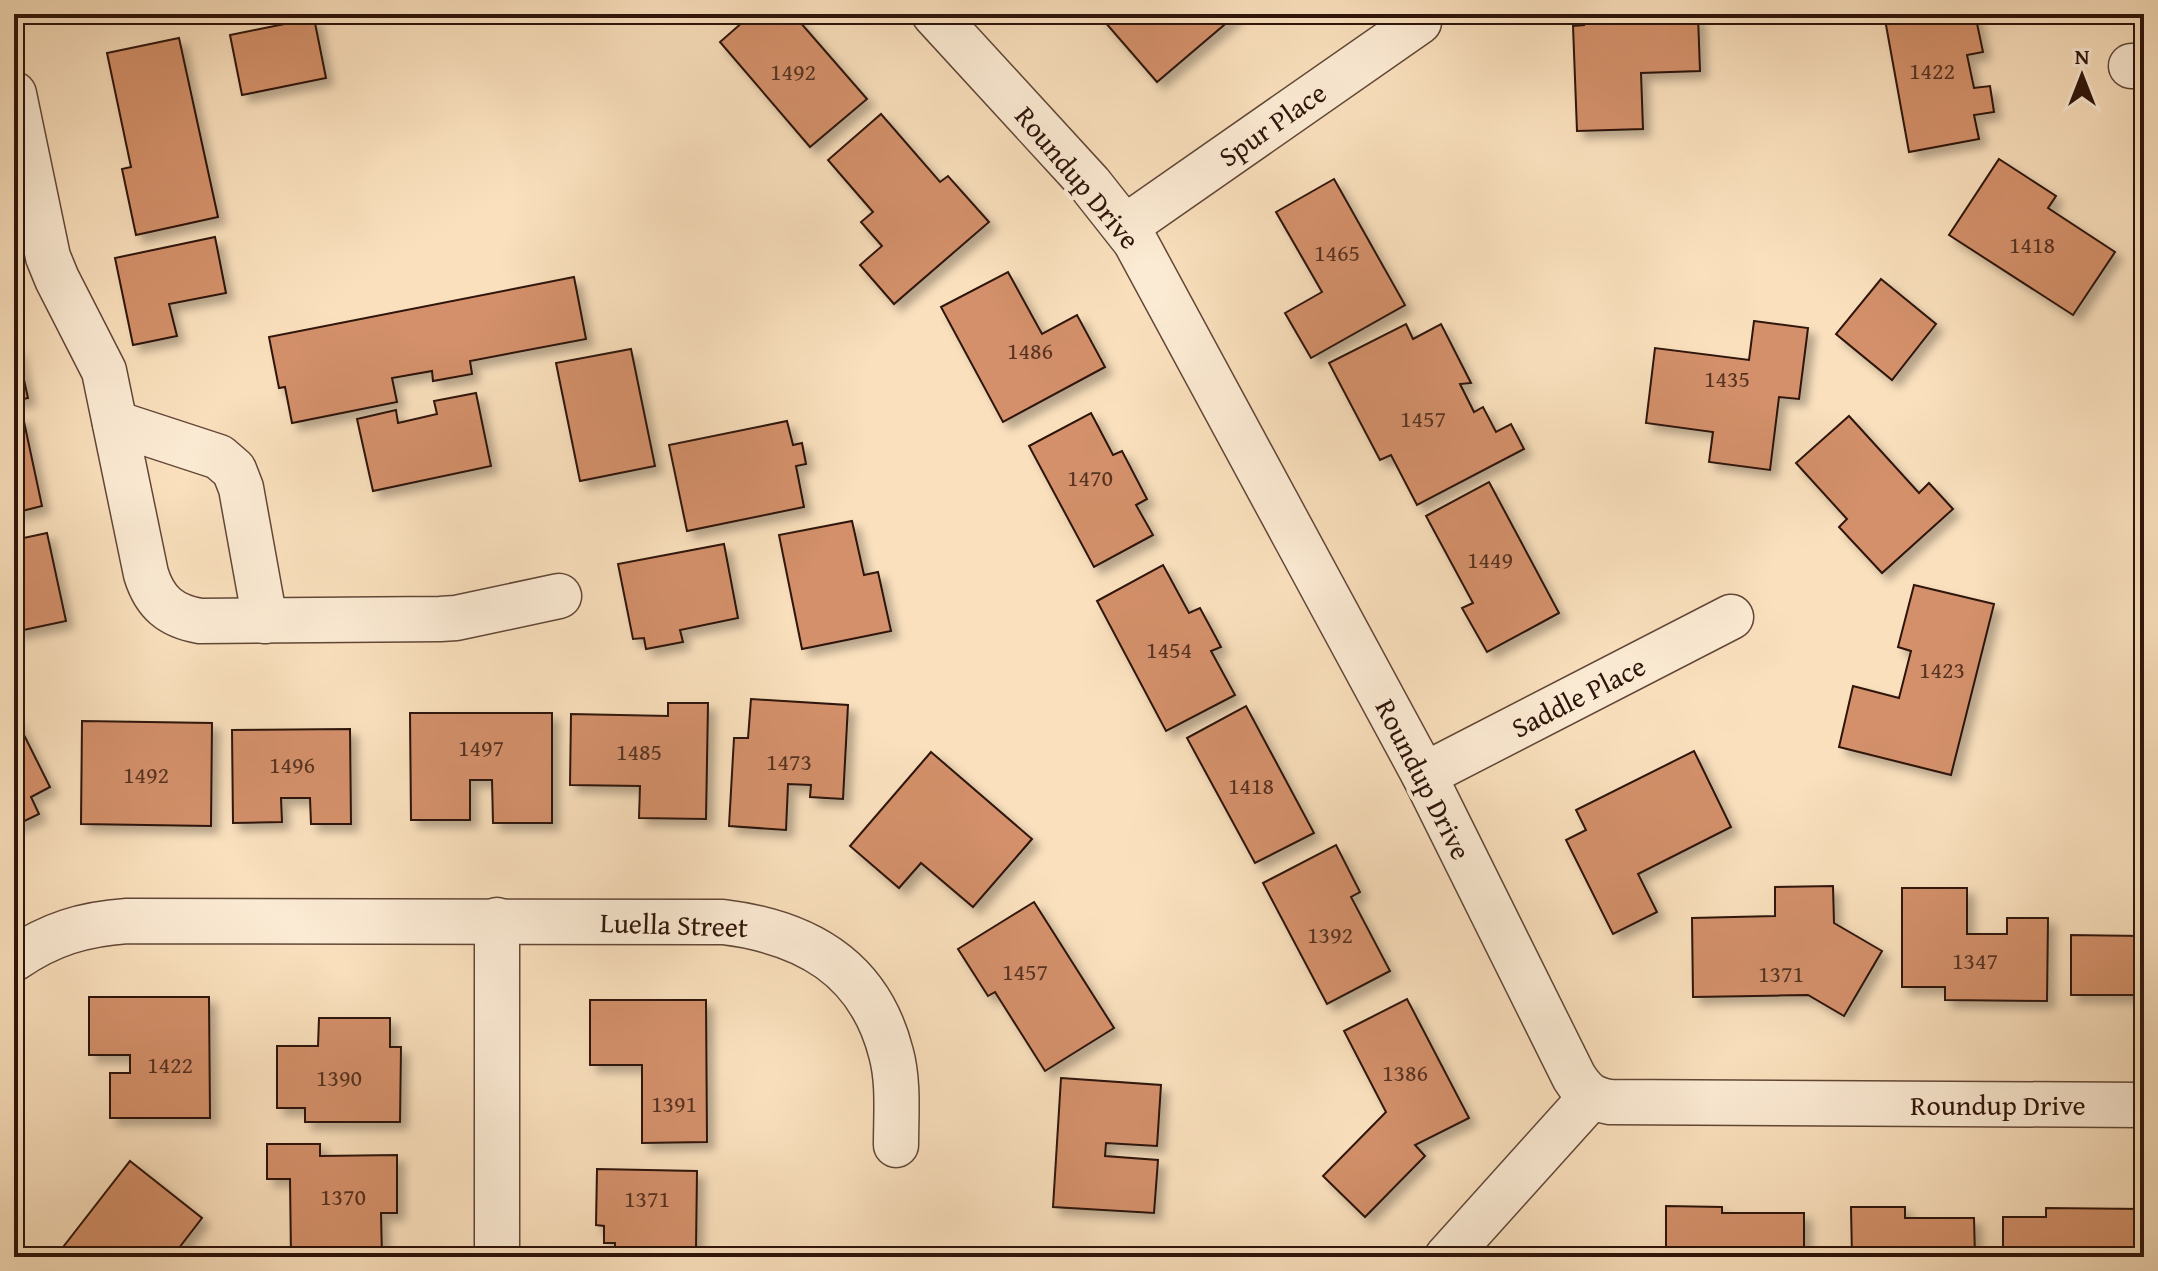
<svg xmlns="http://www.w3.org/2000/svg" width="2158" height="1271" viewBox="0 0 2158 1271" font-family="'Gentium Book Plus',serif">
	<style>
		.building { fill: #d3906b; stroke: #2e140a; stroke-width: 2; filter: url(#shadow) }
		.lines { fill: none; stroke-linecap: round; stroke-linejoin: round }
		.minor-casing { stroke: #614737; stroke-width: 47 }
		.minor { stroke: #fcebd4; stroke-width: 44 }
		.labels { text-anchor: middle; dominant-baseline: central; stroke-width: 8; stroke-linejoin: round; paint-order: stroke }
		.number-label { font-size: 24px; fill: #573322 }
		.street-label { font-size: 28px; fill: #2e140a; stroke: #fcebd4 }
	</style>
	<defs>
		<filter id="shadow"><feDropShadow dx="7" dy="7" stdDeviation="4" flood-color="#0004"/></filter>
	</defs>
	<rect width="100%" height="100%" fill="#fae0bd"/>
	<filter id="stains"><feTurbulence type="fractalNoise" baseFrequency=".0025" numOctaves="4"/><feColorMatrix values="0 0 0 0 .2 0 0 0 0 .09 0 0 0 0 .02 0 0 0 .5 -.17"/></filter>
	<radialGradient id="worn" r=".72"><stop offset=".6" stop-color="#630" stop-opacity="0"/><stop offset="1" stop-color="#630" stop-opacity=".3"/></radialGradient>
	<g class="building">
		<path d="M752 14H793L867 99 810 147 720 42Z"/>
		<path d="M1098 14H1237L1157 82Z"/>
		<path d="M1584 14H1644V17L1698 16 1700 71 1641 73 1643 129 1577 131 1573 26 1584 25Z"/>
		<path d="M1884 14H1975L1983 52 1967 55 1974 88 1990 86 1994 112 1974 115 1979 139 1909 152Z"/>
		<path d="M314 18 326 78 242 95 230 35Z"/>
		<path d="M179 38 218 217 136 235 122 169 131 167 107 53Z"/>
		<path d="M881 114 940 182 948 176 989 222 894 304 860 265 882 246 861 222 873 212 828 160Z"/>
		<path d="M1999 159 2056 196 2048 208 2115 252 2073 315 1949 235Z"/>
		<path d="M1334 179 1405 305 1311 358 1285 313 1322 292 1276 212Z"/>
		<path d="M215 237 226 293 169 304 177 336 133 345 115 258Z"/>
		<path d="M1008 272 1042 334 1077 315 1105 367 1003 422 941 307Z"/>
		<path d="M574 277 586 339 470 361 472 374 433 381 432 371 392 378 397 402 292 423 285 387 279 388 269 337Z"/>
		<path d="M1881 279 1936 324 1892 380 1836 334Z"/>
		<path d="M1754 321 1808 328 1799 399 1779 397 1770 470 1709 462 1713 432 1646 423 1655 348 1749 360Z"/>
		<path d="M1406 324 1413 339 1441 324 1471 383 1460 384 1474 412 1483 407 1496 432 1511 424 1524 449 1417 505 1391 455 1380 460 1329 363Z"/>
		<path d="M17 348 28 398 14 401V349Z"/>
		<path d="M631 349 655 466 580 481 556 363Z"/>
		<path d="M476 393 491 466 373 491 357 419 396 410 398 423 437 414 434 401Z"/>
		<path d="M1091 413 1113 455 1122 451 1147 499 1136 505 1153 535 1094 567 1029 446Z"/>
		<path d="M1849 416 1919 493 1929 483 1953 509 1882 573 1839 527 1847 519 1796 463Z"/>
		<path d="M23 417 42 506 14 513V419Z"/>
		<path d="M787 421 793 445 802 443 806 464 796 466 804 507 687 531 669 445Z"/>
		<path d="M1489 482 1559 613 1487 652 1462 608 1473 603 1426 516Z"/>
		<path d="M852 521 864 575 878 572 891 631 802 649 779 535Z"/>
		<path d="M47 533 66 621 14 632V540Z"/>
		<path d="M724 544 738 618 680 630 683 642 646 649 644 638 633 639 618 564Z"/>
		<path d="M1163 565 1189 613 1200 608 1221 647 1211 651 1235 695 1166 731 1097 601Z"/>
		<path d="M1914 585 1994 604 1951 775 1839 747 1853 686 1899 698 1911 651 1898 647Z"/>
		<path d="M751 699 848 705 843 799 810 797 811 785 788 784 786 830 729 826 734 738H748Z"/>
		<path d="M668 703H708L706 819 639 818 640 786 570 785 571 714 668 716Z"/>
		<path d="M1246 706 1314 833 1255 863 1187 738Z"/>
		<path d="M410 713H552V823H493L492 780H470V820H411Z"/>
		<path d="M14 715 50 787 31 797 39 814 14 826Z"/>
		<path d="M82 721 212 723 211 826 81 824Z"/>
		<path d="M350 729 351 824H311L310 798H281L282 822 233 823 232 730Z"/>
		<path d="M1694 751 1731 827 1638 874 1657 912 1613 934 1566 840 1586 830 1576 810Z"/>
		<path d="M931 752 1032 839 973 907 921 863 899 888 850 846Z"/>
		<path d="M1336 845 1360 892 1351 897 1390 971 1327 1004 1263 883Z"/>
		<path d="M1833 886 1834 923 1882 951 1844 1016 1808 995 1693 997 1692 918 1775 916V887Z"/>
		<path d="M1902 888H1967V934H2007V918H2048L2047 1001 1945 1000V987H1902Z"/>
		<path d="M1034 902 1114 1028 1045 1071 995 992 988 996 958 949Z"/>
		<path d="M2141 902H2144V995H2071V935L2141 936Z"/>
		<path d="M89 997H209L210 1118H110V1073H130V1055H89Z"/>
		<path d="M1407 999 1469 1118 1415 1145 1425 1156 1365 1217 1323 1176 1386 1112 1344 1031Z"/>
		<path d="M590 1000H706L707 1142 642 1143V1065H590Z"/>
		<path d="M319 1018H390V1047H401L400 1122H305V1108H277V1046H318Z"/>
		<path d="M1061 1078 1161 1085 1157 1146 1106 1143 1105 1156 1158 1160 1154 1213 1053 1207Z"/>
		<path d="M267 1144H320V1156L397 1155V1213H381L382 1257H291L290 1179H267Z"/>
		<path d="M130 1161 202 1218 172 1257H68L60 1251Z"/>
		<path d="M597 1169 697 1171 696 1249H684V1257H615V1243H604V1226L596 1225Z"/>
		<path d="M1666 1206 1722 1207V1213H1804V1257H1666Z"/>
		<path d="M1851 1207H1905V1218H1974L1975 1257H1852Z"/>
		<path d="M2046 1208 2144 1209 2143 1257H2003V1217H2046Z"/>
	</g>
	<g class="lines">
		<defs>
			<g id="minor">
				<path d="M934 14 1090 184 1135 241 1424 775 1574 1077C1584 1093 1592 1099 1610 1102L2144 1105"/>
				<path d="M2131 66H2144"/>
				<path d="M14 94 48 257 57 279 104 371 146 574C155 603 171 616 200 621L440 619 456 618 559 596"/>
				<path d="M1125 227 1419 22"/>
				<path d="M115 423 219 457 234 470 241 488 265 621"/>
				<path d="M1424 775 1731 617"/>
				<path d="M497 920V1257"/>
				<path d="M14 959C50 934 84 924 127 921L723 922C805 932 869 967 891 1053 899 1082 896 1115 896 1145"/>
				<path d="M1447 1257 1591 1097"/>
			</g>
		</defs>
		<use href="#minor" class="minor-casing"/>
		<use href="#minor" class="minor"/>
	</g>
	<g class="labels">
		<g class="number-label">
			<text x="1932" y="70">1422</text>
			<text x="793" y="71">1492</text>
			<text x="2032" y="244">1418</text>
			<text x="1337" y="252">1465</text>
			<text x="1030" y="350">1486</text>
			<text x="1727" y="378">1435</text>
			<text x="1423" y="418">1457</text>
			<text x="1090" y="477">1470</text>
			<text x="1490" y="559">1449</text>
			<text x="1169" y="649">1454</text>
			<text x="1942" y="669">1423</text>
			<text x="481" y="747">1497</text>
			<text x="639" y="751">1485</text>
			<text x="789" y="761">1473</text>
			<text x="292" y="764">1496</text>
			<text x="146" y="774">1492</text>
			<text x="1251" y="785">1418</text>
			<text x="1330" y="934">1392</text>
			<text x="1975" y="960">1347</text>
			<text x="1025" y="971">1457</text>
			<text x="1781" y="973">1371</text>
			<text x="170" y="1064">1422</text>
			<text x="1405" y="1072">1386</text>
			<text x="339" y="1077">1390</text>
			<text x="674" y="1103">1391</text>
			<text x="343" y="1196">1370</text>
			<text x="647" y="1198">1371</text>
		</g>
		<g class="street-label">
			<text transform="translate(1272 124) rotate(-35)">Spur Place</text>
			<text transform="translate(1078 177) rotate(50)">Roundup Drive</text>
			<text transform="translate(1578 696) rotate(-27)">Saddle Place</text>
			<text transform="translate(1424 779) rotate(63)">Roundup Drive</text>
			<text transform="translate(674 924) rotate(2)">Luella Street</text>
			<text x="1998" y="1104">Roundup Drive</text>
		</g>
	</g>
	<rect width="2158" height="1271" fill="none" stroke="#fae0bd" stroke-width="48"/>
	<rect x="16" y="16" width="2126" height="1239" fill="none" stroke="#2e140a" stroke-width="4"/>
	<rect x="24" y="24" width="2110" height="1223" fill="none" stroke="#2e140a" stroke-width="2"/>
	<g transform="translate(2082 76)" stroke="#fcebd4" stroke-width="6" paint-order="stroke">
	<path d="M0-6L14 30L0 20L-14 30Z" fill="#2e140a"/>
	<text y="-12" font-size="22" font-weight="bold" text-anchor="middle" fill="#2e140a">N</text>
	</g>
	<rect width="100%" height="100%" filter="url(#stains)"/>
	<rect width="100%" height="100%" fill="url(#worn)"/>
</svg>
